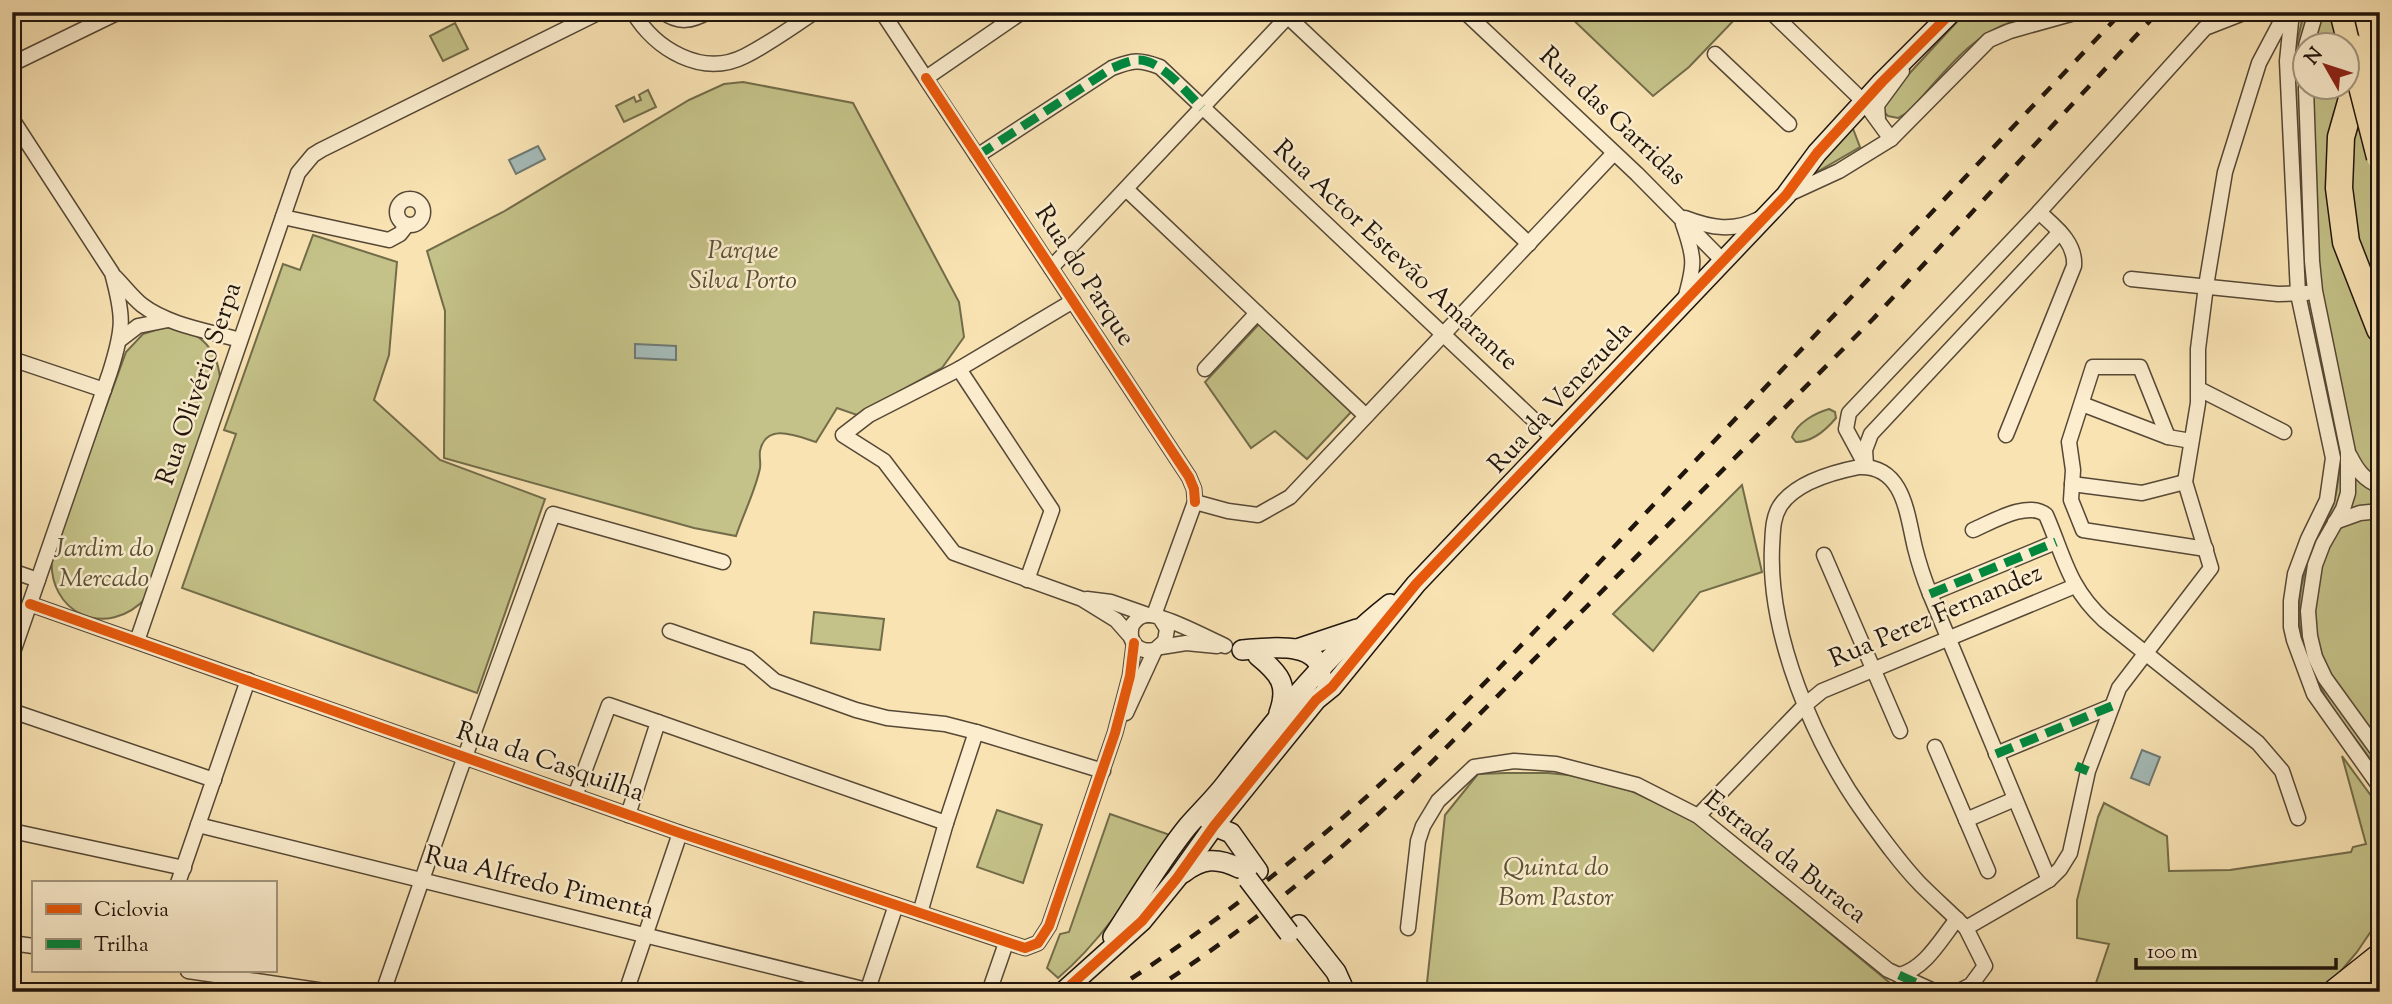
<svg xmlns="http://www.w3.org/2000/svg" width="2392" height="1004" viewBox="0 0 2392 1004" font-family="'Sorts Mill Goudy',serif">
	<style>
		.green { fill: #c4c288; stroke: #726c4a; stroke-width: 2; fill-rule: evenodd }
		.water { fill: #a4bbb8; stroke: #6f7973; stroke-width: 2 }
		.lines { fill: none; stroke-linecap: round; stroke-linejoin: round }
		.street-casing { stroke: #564836; stroke-width: 17 }
		.secondary-casing { stroke: #20150c; stroke-width: 22 }
		.highway-casing { stroke: #20150c; stroke-width: 29 }
		.street { stroke: #fbedce; stroke-width: 14 }
		.secondary { stroke: #fbedce; stroke-width: 19 }
		.highway { stroke: #f9e3b3; stroke-width: 26 }
		.rail { stroke: #20150c; stroke-width: 4.5; stroke-dasharray: 12 12; stroke-linecap: butt }
		.secondary-bridge-casing { stroke: #20150c; stroke-width: 22; stroke-linecap: butt }
		.highway-bridge-casing { stroke: #20150c; stroke-width: 29; stroke-linecap: butt }
		.secondary-bridge { stroke: #fbedce; stroke-width: 19 }
		.highway-bridge { stroke: #f9e3b3; stroke-width: 26 }
		.quiet { stroke: #00873e; stroke-width: 9; stroke-dasharray: 18 9; stroke-linecap: butt }
		.cycleway-casing { stroke: #fbedce; stroke-width: 15 }
		.cycleway { stroke: #e8590c; stroke-width: 10 }
		.labels { text-anchor: middle; dominant-baseline: central; stroke-width: 5; stroke-linejoin: round; paint-order: stroke }
		.street-label { font-size: 26px; fill: #20150c; stroke: #fbedce }
		.park-label { font-size: 26px; font-style: italic; fill: #595237; stroke: #fbedce }
	</style>
	<rect width="100%" height="100%" fill="#f9e3b3"/>
	<filter id="stains"><feTurbulence type="fractalNoise" baseFrequency=".00286" numOctaves="4"/><feColorMatrix values="0 0 0 0 .2 0 0 0 0 .09 0 0 0 0 .02 0 0 0 .5 -.17"/></filter>
	<radialGradient id="worn" r=".72"><stop offset=".6" stop-color="#630" stop-opacity="0"/><stop offset="1" stop-color="#630" stop-opacity=".3"/></radialGradient>
	<g class="green">
		<path d="M1565 12H1737L1738 16 1689 67 1653 96Z"/>
		<path d="M1966 12H2017L2012 22C1970 34 1938 81 1908 112L1898 118 1888 116 1883 111 1884 101Z"/>
		<path d="M2304 12H2380V772C2330 704 2276 649 2309 559 2315 541 2326 523 2333 505 2338 490 2339 473 2340 457L2303 283 2294 73 2295 51ZM2304 46H2346V88H2304Z"/>
		<path d="M455 23 468 49 443 61 430 36Z"/>
		<path d="M743 82 853 103 959 302 964 337 942 368 857 415 837 408 816 442C797 436 766 422 760 451 759 457 761 462 760 468 756 489 743 515 736 536L694 528 444 458 445 311 427 251 503 212 689 100 724 84Z"/>
		<path d="M648 90 656 107 624 122 616 106 634 97 636 102 641 100 639 95Z"/>
		<path d="M1852 126 1860 147 1810 176Z"/>
		<path d="M313 235 397 262 389 355 374 400 440 460 545 499 477 693 182 588 236 434 224 430 283 264 300 270Z"/>
		<path d="M1260 323 1352 411 1307 459 1275 431 1251 448 1205 382Z"/>
		<path d="M165 327C197 328 217 347 220 378L147 597C107 641 46 614 52 555L126 352 143 334Z"/>
		<path d="M1829 409 1835 412 1836 418C1826 430 1812 442 1796 442L1792 437C1797 423 1815 413 1829 409Z"/>
		<path d="M1742 485 1762 572 1700 592 1653 651 1613 614Z"/>
		<path d="M814 612 884 619 880 650 811 643Z"/>
		<path d="M2342 756 2380 808V918L2357 952 2335 978 2318 992H2093L2109 944 2077 938V900L2098 817 2104 803 2167 836 2169 871 2230 870 2351 852 2353 847 2366 844Z"/>
		<path d="M1506 773H1548L1589 777 1619 785 1696 822 1896 988 1885 992H1426L1445 815 1478 774Z"/>
		<path d="M997 810 1042 825 1023 883 977 867Z"/>
		<path d="M1110 814 1170 835C1136 886 1105 938 1058 978L1047 968 1060 934 1069 932Z"/>
	</g>
	<g class="water">
		<path d="M538 146 545 159 516 174 509 160Z"/>
		<path d="M635 344 676 346V360L635 358Z"/>
		<path d="M2142 750 2160 757 2149 785 2131 778Z"/>
	</g>
	<g class="lines">
		<defs>
			<g id="street">
				<path d="M633 12C655 49 702 78 745 56 769 44 792 27 815 12"/>
				<path d="M663 12C679 24 692 21 708 12"/>
				<path d="M882 12 1189 477 1194 489 1195 502 1154 615"/>
				<path d="M1283 12 1529 244"/>
				<path d="M1465 12 1637 174 1722 260"/>
				<path d="M1771 12 1864 102 1891 139"/>
				<path d="M2292 12 2287 61 2298 294 2333 458 2327 500 2308 539 2295 574 2291 601V627L2294 640 2314 694 2380 787"/>
				<path d="M2306 46 2316 12"/>
				<path d="M1715 54 1789 124"/>
				<path d="M12 64 119 12"/>
				<path d="M926 78 1022 12"/>
				<path d="M2306 88 2312 261 2315 291 2348 452V493L2343 509 2323 544 2315 565 2308 611 2310 636 2315 657 2325 678 2380 754"/>
				<path d="M12 119 112 273C124 317 124 328 110 372L12 655"/>
				<path d="M1878 119 1877 105 1902 71"/>
				<path d="M977 156 1112 68C1133 60 1139 59 1160 67L1554 439"/>
				<path d="M1126 189 1366 416"/>
				<path d="M1789 194 1839 171 1891 139 1989 40 2010 31 2078 12"/>
				<circle cx="410" cy="212" r="13"/>
				<path d="M283 217 389 240 400 234 407 225"/>
				<path d="M1685 218C1711 228 1733 232 1759 219"/>
				<path d="M1683 224C1695 258 1695 264 1685 299"/>
				<path d="M1051 268 1292 12"/>
				<path d="M115 277C124 286 132 297 142 305 168 325 208 331 240 340"/>
				<path d="M2131 279 2278 294 2307 293"/>
				<path d="M1073 301 959 369 869 415 843 435 884 461 954 553 1082 599 1116 620 1131 637"/>
				<path d="M121 339 138 326 168 320"/>
				<path d="M12 359 104 390"/>
				<path d="M959 369 1052 510 1027 580"/>
				<path d="M1205 369 1257 313"/>
				<path d="M2199 389 2284 432"/>
				<path d="M2082 404 2168 437 2191 441"/>
				<path d="M2006 435 2074 266C2076 242 2054 226 2039 212"/>
				<path d="M2168 437 2140 367H2093L2069 442 2073 470 2071 500 2083 530 2206 549"/>
				<path d="M2350 456C2357 470 2364 480 2380 486"/>
				<path d="M1866 465 1865 450 1871 434 2060 232"/>
				<path d="M1866 466 1846 429 1849 413 2039 212 2205 28 2246 12"/>
				<path d="M2072 484 2142 493 2185 482"/>
				<path d="M1195 502 1228 511 1258 515 1290 497 1614 153"/>
				<path d="M2335 522 2360 513 2380 511"/>
				<path d="M1973 530C1992 522 2028 500 2046 515 2064 556 2068 587 2104 620L2258 743 2282 771 2298 818"/>
				<path d="M1824 555 1900 731"/>
				<path d="M12 571 38 580"/>
				<path d="M1930 594 2056 542"/>
				<path d="M1087 599 1111 602 1148 615"/>
				<path d="M30 604 680 833 1025 948 1038 943 1049 926 1115 733 1130 676 1134 643"/>
				<path d="M1160 618 1167 629 1165 641 1155 650C1138 653 1127 642 1132 625 1136 620 1139 616 1146 615 1160 613 1210 639 1225 646"/>
				<path d="M670 631 748 658 775 681 856 710 887 718 945 724 976 732 1103 771"/>
				<path d="M137 641 298 173 313 155 321 150 600 12"/>
				<path d="M1161 647 1186 643 1217 646"/>
				<path d="M12 711 214 780"/>
				<path d="M1126 713 1155 650"/>
				<path d="M658 722 946 823"/>
				<path d="M1935 747 1988 871"/>
				<path d="M1996 754 2112 706"/>
				<path d="M575 796 609 705 658 722 628 815"/>
				<path d="M1698 816 1805 705 1822 691 2075 586"/>
				<path d="M1966 820 2015 799"/>
				<path d="M198 825 867 990"/>
				<path d="M12 831 184 868"/>
				<path d="M178 883 248 680"/>
				<path d="M920 913 946 823 976 732"/>
				<path d="M1408 928 1418 841 1423 826 1438 801 1474 767 1514 761 1556 764 1637 785 1698 816 1888 970 1936 992"/>
				<path d="M1966 928C1951 913 1935 899 1920 884 1899 862 1882 838 1864 813 1814 743 1768 635 1772 547 1773 533 1772 519 1780 506 1795 483 1834 472 1859 467 1904 465 1907 515 1915 548 1919 564 1924 579 1930 594L2049 880"/>
				<path d="M12 943 33 946"/>
				<path d="M188 971 331 992"/>
				<path d="M1899 975C1925 969 1941 939 1957 919"/>
				<path d="M383 992 458 776 553 514 723 562"/>
				<path d="M626 992 680 833"/>
				<path d="M867 992 896 905"/>
				<path d="M989 992 1006 943"/>
				<path d="M1957 992 1971 985 1985 966 1966 928 2049 880 2060 869 2070 853 2088 771 2119 688 2211 568 2185 482 2198 403V349L2206 286 2225 172 2259 63 2286 12"/>
			</g>
			<g id="secondary">
				<path d="M1297 649 1357 629"/>
				<path d="M1242 650C1268 648 1323 639 1321 678"/>
				<path d="M1258 656C1280 674 1289 685 1279 713"/>
				<path d="M1207 818 1214 826 1231 833 1258 871"/>
				<path d="M1183 873C1202 858 1217 857 1239 868"/>
				<path d="M1299 925 1336 972 1345 992"/>
				<path d="M1113 937C1136 902 1161 859 1188 826 1201 811 1215 798 1227 782 1277 718 1326 654 1390 604"/>
				<path d="M1063 992 1142 921 1177 878 1214 826 1316 700 1332 687 1416 584 1786 195 1817 153 1882 82 1952 12"/>
			</g>
			<g id="highway">
				<path d="M2343 12 2352 47"/>
				<path d="M2361 67 2341 137 2339 188 2346 242 2380 329"/>
				<path d="M2336 992 2380 957"/>
			</g>
		</defs>
		<use href="#street" class="street-casing"/>
		<use href="#secondary" class="secondary-casing"/>
		<use href="#highway" class="highway-casing"/>
		<use href="#street" class="street"/>
		<use href="#secondary" class="secondary"/>
		<use href="#highway" class="highway"/>
		<g class="rail">
			<path d="M1111 992C1204 931 1293 864 1375 789 1482 692 1578 584 1677 480 1826 324 1974 168 2122 12"/>
			<path d="M1150 992C1245 930 1331 861 1412 782L1873 319 2158 12"/>
		</g>
		<defs>
			<path id="secondary-bridge" d="M1248 879 1289 933"/>
			<g id="highway-bridge">
				<path d="M2367 12 2380 66"/>
				<path d="M2352 47 2380 157"/>
			</g>
		</defs>
		<use href="#secondary-bridge" class="secondary-bridge-casing"/>
		<use href="#highway-bridge" class="highway-bridge-casing"/>
		<use href="#secondary-bridge" class="secondary-bridge"/>
		<use href="#highway-bridge" class="highway-bridge"/>
		<g class="quiet">
			<path d="M977 156 1112 68C1120 65 1130 60 1139 60 1161 60 1187 93 1202 108"/>
			<path d="M1930 594 2056 542"/>
			<path d="M1996 754 2112 706"/>
			<path d="M2076 766 2088 771"/>
			<path d="M1899 975 1936 992"/>
		</g>
		<defs>
			<g id="cycleway">
				<path d="M926 78 1189 477 1194 489 1195 502"/>
				<path d="M30 604 680 833 1025 948 1038 943 1049 926 1115 733 1130 676 1134 643"/>
				<path d="M1063 992 1142 921 1177 878 1214 826 1316 700 1332 687 1416 584 1786 195 1817 153 1882 82 1952 12"/>
			</g>
		</defs>
		<use href="#cycleway" class="cycleway-casing"/>
		<use href="#cycleway" class="cycleway"/>
	</g>
	<g class="labels">
		<g class="street-label">
			<text transform="translate(1612 117) rotate(43)">Rua das Garridas</text>
			<text transform="translate(1395 256) rotate(43)">Rua Actor Estevão Amarante</text>
			<text transform="translate(1084 276) rotate(57)">Rua do Parque</text>
			<text transform="translate(200 384) rotate(-71)">Rua Olivério Serpa</text>
			<text transform="translate(1561 398) rotate(-47)">Rua da Venezuela</text>
			<text transform="translate(1936 617) rotate(-23)">Rua Perez Fernandez</text>
			<text transform="translate(550 763) rotate(19)">Rua da Casquilha</text>
			<text transform="translate(1785 858) rotate(38)">Estrada da Buraca</text>
			<text transform="translate(539 884) rotate(14)">Rua Alfredo Pimenta</text>
		</g>
		<g class="park-label">
			<text x="743" y="251">Parque<tspan x="743" dy="30">Silva Porto</tspan></text>
			<text x="104" y="549">Jardim do<tspan x="104" dy="30">Mercado</tspan></text>
			<text x="1556" y="868">Quinta do<tspan x="1556" dy="30">Bom Pastor</tspan></text>
		</g>
	</g>
	<rect width="2392" height="1004" fill="none" stroke="#f9e3b3" stroke-width="42"/>
	<rect x="14" y="14" width="2364" height="976" fill="none" stroke="#20150c" stroke-width="3.5"/>
	<rect x="21" y="21" width="2350" height="962" fill="none" stroke="#20150c" stroke-width="2"/>
	<rect x="32" y="881" width="245" height="91" fill="#fbedce" stroke="#a39780" stroke-width="2"/>
	<rect x="46" y="904" width="35" height="10" fill="#e8590c" stroke="#a39780" stroke-width="2"/>
	<text x="94" y="916" font-size="21" fill="#20150c">Ciclovia</text>
	<rect x="46" y="939" width="35" height="10" fill="#00873e" stroke="#a39780" stroke-width="2"/>
	<text x="94" y="951" font-size="21" fill="#20150c">Trilha</text>
	<g transform="translate(2326 66) rotate(309)"><circle r="33" fill="#fbedce" stroke="#a39780" stroke-width="2"/>
	<path d="M0-5L12 26L0 18L-12 26Z" fill="#8f2418"/>
	<text y="-10" font-size="19" font-weight="bold" text-anchor="middle" fill="#20150c">N</text>
	</g>
	<path d="M2136 958v10h200v-10" fill="none" stroke="#20150c" stroke-width="3.5"/>
	<text x="2147" y="958" font-size="21" fill="#20150c" stroke="#fbedce" stroke-width="5" paint-order="stroke">100 m</text>
	<rect width="100%" height="100%" filter="url(#stains)"/>
	<rect width="100%" height="100%" fill="url(#worn)"/>
</svg>
